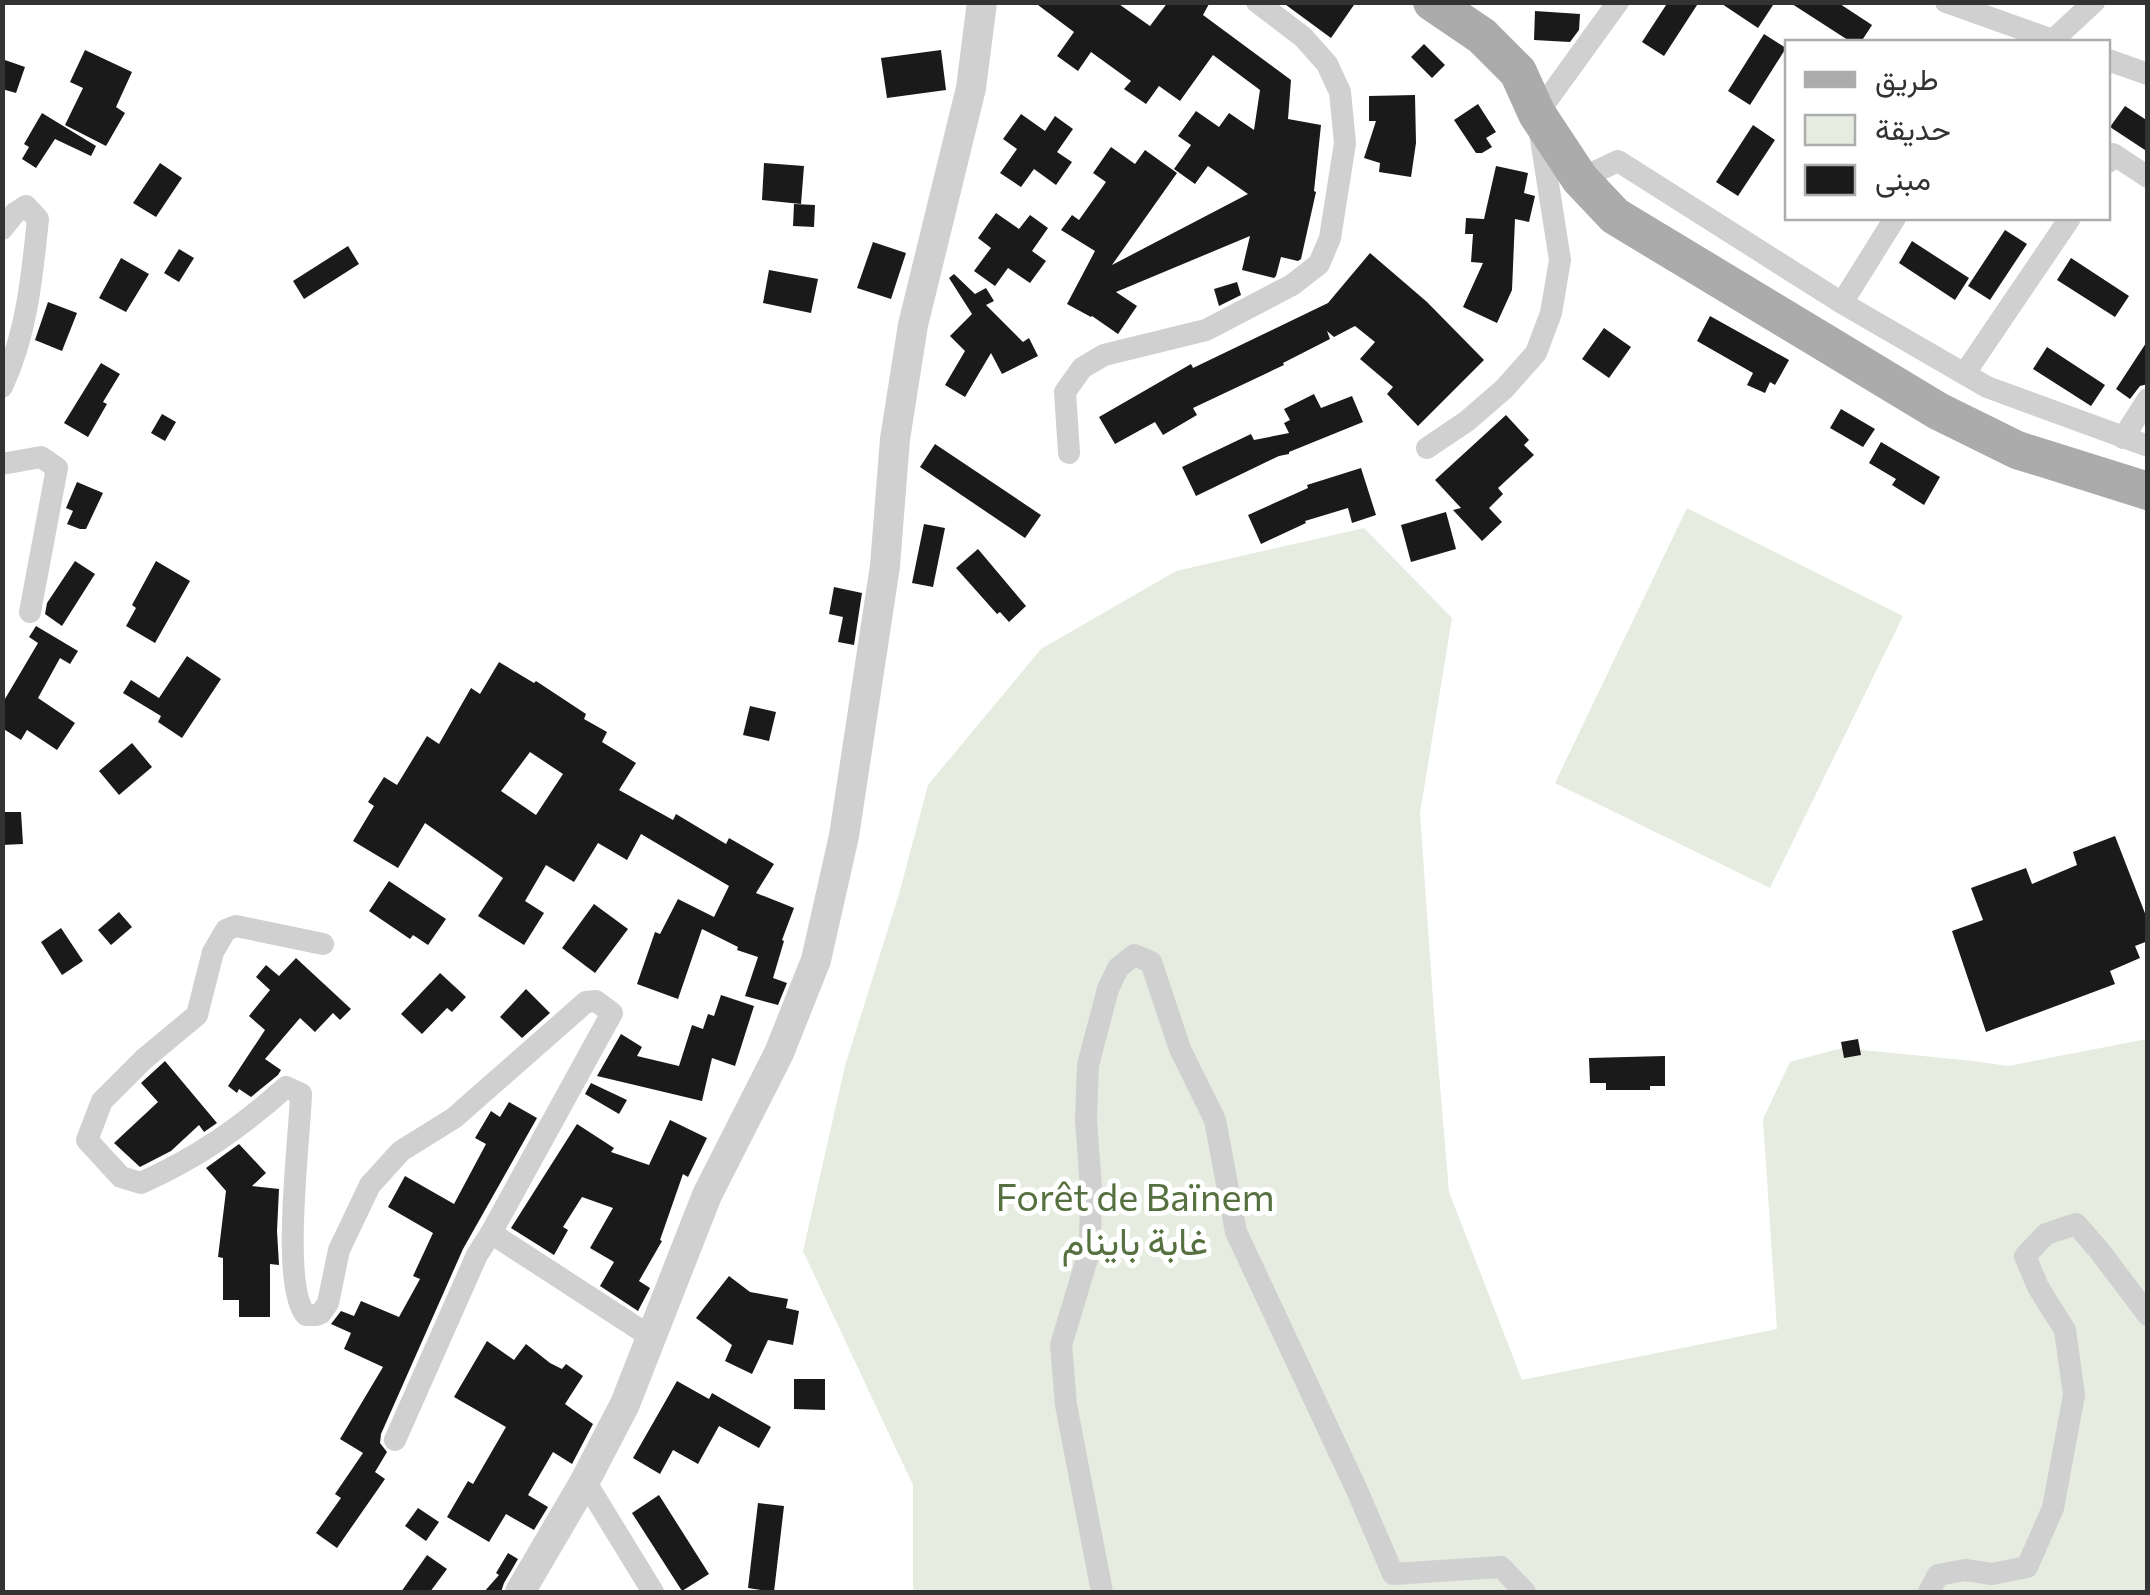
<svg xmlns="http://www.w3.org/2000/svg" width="2150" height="1595" viewBox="0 0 2150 1595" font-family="Commissioner,Vazirmatn,sans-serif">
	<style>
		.green { fill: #e6ecdf }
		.building { fill: #1a1a1a; fill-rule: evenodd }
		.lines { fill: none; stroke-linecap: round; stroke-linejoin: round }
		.minor { stroke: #d0d0d0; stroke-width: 22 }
		.tertiary { stroke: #d0d0d0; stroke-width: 30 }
		.primary { stroke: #ababab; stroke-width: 38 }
		.labels { text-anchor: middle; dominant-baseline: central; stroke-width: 10; stroke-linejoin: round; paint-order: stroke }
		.park-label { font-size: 38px; fill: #56703f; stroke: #fff }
	</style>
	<rect width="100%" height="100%" fill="#fff"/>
	<g class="green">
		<path d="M1687 508 1903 616 1770 888 1555 783Z"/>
		<path d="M1364 528 1452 618 1420 813 1434 1014 1449 1192 1522 1380 1777 1329 1763 1119 1790 1062 1842 1048 1973 1061 2008 1066 2147 1039V1592H913V1485L803 1251 845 1066 899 894 928 785 1041 649 1176 571Z"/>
	</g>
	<g class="building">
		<path d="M1034 2H1116L1150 26 1168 2H1210L1203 15 1291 80 1288 119 1321 125 1314 191 1316 192 1301 259 1298 261 1281 257 1276 276 1274 278 1242 270 1250 236 1116 292 1137 306 1118 334 1092 316 1091 317 1067 304 1095 251 1061 230 1072 215 1079 220 1106 182 1093 173 1111 147 1135 164 1145 150 1177 173 1112 265 1248 194 1208 166 1195 184 1174 169 1191 145 1178 136 1196 111 1219 127 1229 113 1254 130 1260 90 1213 55 1180 101 1159 86 1146 104 1124 89 1131 81 1091 52 1078 71 1057 56 1074 32Z"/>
		<path d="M1282 2H1356L1331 38Z"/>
		<path d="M1668 2H1699L1664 56 1642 42Z"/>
		<path d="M1719 2H1775L1758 28Z"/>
		<path d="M1789 2H1837L1872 25 1861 42H1851Z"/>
		<path d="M1535 11 1580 14 1579 30 1570 42 1534 40Z"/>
		<path d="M1764 34 1786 48 1750 105 1728 91Z"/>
		<path d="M1424 44 1445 65 1432 78 1411 57Z"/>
		<path d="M85 50 132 72 116 107 125 113 106 146 65 125 83 88 70 82Z"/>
		<path d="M941 50 946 90 887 98 881 58Z"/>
		<path d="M2 59 25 67 16 93 2 89Z"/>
		<path d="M1415 95 1416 143 1411 177 1379 172 1380 163 1364 158 1376 121H1369V96Z"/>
		<path d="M1478 104 1496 132 1486 138 1492 147 1482 153H1476L1454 120Z"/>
		<path d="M2125 106 2148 121V152L2110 127Z"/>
		<path d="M42 113 96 146 91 156 55 139 36 168 22 159 29 147 24 144Z"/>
		<path d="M1021 114 1045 131 1055 116 1073 129 1057 152 1072 162 1056 185 1034 169 1021 187 1000 173 1017 149 1003 139Z"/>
		<path d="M1753 125 1775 140 1738 196 1716 182Z"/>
		<path d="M160 163 182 178 156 217 133 203Z"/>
		<path d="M764 163 804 166 801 204 762 200Z"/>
		<path d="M1496 166 1528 173 1524 193 1535 196 1529 222 1515 219 1512 290 1497 323 1463 307 1483 263 1471 262 1473 234H1465L1466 218 1484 219Z"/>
		<path d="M794 204 815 205 814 227 793 226Z"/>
		<path d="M996 213 1019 229 1030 215 1048 228 1032 251 1046 261 1030 283 1008 268 995 286 974 271 991 248 978 238Z"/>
		<path d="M2005 230 2027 244 1990 300 1968 286Z"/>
		<path d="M1912 241 1969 278 1955 300 1899 263Z"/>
		<path d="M873 242 906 253 891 299 857 288Z"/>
		<path d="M348 246 359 264 304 299 293 281Z"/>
		<path d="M179 249 194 258 179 282 164 273Z"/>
		<path d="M1370 253 1427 302 1484 360 1418 426 1387 394 1393 387 1360 359 1375 342 1355 326 1334 337 1327 331 1330 339 1283 363 1284 365 1193 408 1197 415 1163 435 1155 422 1115 444 1099 417 1191 364 1193 368 1328 303Z"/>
		<path d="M121 258 149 274 126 312 99 298Z"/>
		<path d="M2071 258 2129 296 2115 317 2057 280Z"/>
		<path d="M769 270 818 279 811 313 763 303Z"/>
		<path d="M954 274 975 294 986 288 994 301 986 305 1023 342 1029 338 1038 356 1002 374 991 353 965 397 945 385 965 351 950 336 972 314 949 278Z"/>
		<path d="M1237 282 1241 295 1219 306 1214 289Z"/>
		<path d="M48 302 77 313 62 351 35 340Z"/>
		<path d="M1710 316 1789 360 1775 385 1770 382 1765 393 1747 385 1753 373 1697 341Z"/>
		<path d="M1604 328 1631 347 1609 378 1582 359Z"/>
		<path d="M2148 340V384L2140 386 2130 399 2116 389Z"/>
		<path d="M2047 347 2105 385 2091 406 2033 369Z"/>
		<path d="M101 363 120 374 103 402 107 404 88 437 64 423Z"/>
		<path d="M1314 394 1321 408 1352 396 1363 422 1289 452V454L1279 456 1196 496 1182 467 1251 434 1254 440 1289 433 1284 423 1290 420 1284 409Z"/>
		<path d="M1841 409 1875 429 1863 447 1830 428Z"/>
		<path d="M162 414 176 422 165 441 151 433Z"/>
		<path d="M1506 415 1529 440 1524 445 1534 455 1498 488 1503 494 1489 508 1502 522 1482 541 1453 510 1461 508 1435 480Z"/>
		<path d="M1881 442 1940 477 1924 505 1892 485 1896 479 1869 463Z"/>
		<path d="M935 444 1041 515 1025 538 920 467Z"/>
		<path d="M1361 468 1376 515 1352 523 1348 508 1305 521 1306 523 1261 544 1248 515 1308 488 1307 485Z"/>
		<path d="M77 482 103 493 86 529H80L67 524 73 511 66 508Z"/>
		<path d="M1446 512 1456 549 1411 562 1401 525Z"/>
		<path d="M924 524 945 528 933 587 912 583Z"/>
		<path d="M978 549 1026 606 1009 622 1000 612 997 614 956 568Z"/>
		<path d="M75 561 95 574 62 626 45 614 47 603Z"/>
		<path d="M156 561 190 581 155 643 126 626 136 608 132 605Z"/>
		<path d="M834 587 862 593 854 645 838 642 843 617 829 614Z"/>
		<path d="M36 626 78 651 70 664 60 658 38 698 75 723 57 750 27 730 21 740 2 728V704L38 643 29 637Z"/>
		<path d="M187 656 221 679 182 738 158 722 161 716 123 693 131 680 159 698Z"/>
		<path d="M499 662 534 683 536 681 586 714 584 719 607 732 602 742 636 763 619 790 673 820 676 814 726 844 729 838 774 864 756 893 794 908 782 940 784 941 773 978 787 983 778 1005 745 996 758 957 737 950 738 947 702 929 678 999 637 984 655 932 660 934 678 899 714 917 729 886 641 834 627 860 598 843 574 882 546 865 525 901 544 913 524 945 478 916 503 878 425 823 398 868 353 841 374 806 368 802 384 777 397 785 427 736 439 744 471 688 480 694ZM530 752 563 774 536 815 501 791Z"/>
		<path d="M750 706 776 712 769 741 743 735Z"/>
		<path d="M132 743 152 767 119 795 99 771Z"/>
		<path d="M2 812H21L23 844 2 845Z"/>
		<path d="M2115 836 2148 921V941L2135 946 2140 958 2110 971 2115 984 1986 1032 1952 931 1983 920 1971 888 2026 868 2032 884 2077 865 2073 852Z"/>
		<path d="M389 881 446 919 428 945 413 935 410 939 369 911Z"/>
		<path d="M594 904 628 929 595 973 562 948Z"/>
		<path d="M119 912 132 927 111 945 98 930Z"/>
		<path d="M61 928 83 961 62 975 41 942Z"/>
		<path d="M296 958 351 1009 340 1020 333 1013 315 1032 300 1018 265 1059 281 1070 278 1075 251 1097 239 1089 237 1093 228 1086 265 1030 249 1016 270 990 256 977 266 965 279 976Z"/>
		<path d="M440 973 466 997 452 1012 447 1008 422 1034 401 1014Z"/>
		<path d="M526 989 550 1013 522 1038 500 1017Z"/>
		<path d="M721 995 754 1006 735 1066 712 1058 702 1101 597 1076 621 1034 642 1047 637 1056 679 1066 692 1025 703 1029 708 1014 714 1016Z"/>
		<path d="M1858 1039 1861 1055 1844 1058 1841 1042Z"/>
		<path d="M1665 1056V1086H1650V1090H1606V1083H1590L1589 1058Z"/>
		<path d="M165 1061 217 1123 204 1132 199 1125 171 1151 140 1167 114 1143 158 1102 141 1083Z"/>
		<path d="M591 1083 627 1100 619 1114 585 1094Z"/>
		<path d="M509 1102 537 1118 463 1249 381 1434 380 1443 387 1452 375 1472 385 1479 337 1548 316 1533 341 1498 335 1494 363 1453 340 1439 383 1367 344 1349 351 1333 331 1324 341 1311 354 1316 361 1301 399 1317 420 1279 413 1276 433 1233 388 1207 405 1176 454 1204 486 1144 475 1138 491 1111 500 1117Z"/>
		<path d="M670 1120 707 1138 688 1177 683 1174 660 1240 662 1241 639 1281 650 1288 638 1311 600 1286 614 1262 590 1248 613 1208 582 1197 563 1227 568 1230 554 1255 511 1228 577 1124 614 1148 611 1152 649 1165Z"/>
		<path d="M239 1144 266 1173 252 1186 279 1189 277 1231 279 1265 270 1264V1317H239V1300H223V1258L218 1257 226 1191 206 1168Z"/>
		<path d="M729 1276 750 1292 788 1299 786 1308 799 1311 793 1345 768 1340 752 1374 725 1361 732 1345 696 1318Z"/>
		<path d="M487 1341 514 1360 526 1344 550 1363 562 1369 566 1364 583 1376 565 1404 593 1424 572 1464 553 1452 528 1495 548 1507 534 1530 506 1514 489 1542 447 1517 468 1481 473 1484 506 1427 454 1397Z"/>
		<path d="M794 1379H825V1410L794 1409Z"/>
		<path d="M677 1381 709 1399 712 1393 771 1427 759 1448 719 1426 698 1464 673 1450 660 1474 633 1458Z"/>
		<path d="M659 1495 709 1574 682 1591 632 1513Z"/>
		<path d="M758 1503 784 1506 774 1592 748 1588Z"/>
		<path d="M418 1508 439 1522 426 1541 405 1526Z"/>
		<path d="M508 1553 518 1559 504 1583 501 1592H484L499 1575 496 1573Z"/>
		<path d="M427 1555 447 1569 430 1592H401Z"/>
	</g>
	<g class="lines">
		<g class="minor">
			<path d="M1946 2 2058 42"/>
			<path d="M2052 41 2094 2"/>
			<path d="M2108 60 2148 74"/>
			<path d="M2108 162 2113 154 2148 177"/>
			<path d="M1580 179 1618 161 1842 303 1987 387 2148 446"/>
			<path d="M2 229 15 213 26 206 38 219C32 277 27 333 2 387"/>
			<path d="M1842 303 1895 218"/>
			<path d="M1965 373 2070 218"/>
			<path d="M2123 438 2148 399"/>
			<path d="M1427 448 1467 421 1504 389 1536 353 1551 313 1560 260 1537 114 1618 2"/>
			<path d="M1069 453 1065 392 1082 368 1104 355 1206 330 1292 285 1319 264 1330 238 1345 143 1340 92 1327 64 1303 37 1257 2"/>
			<path d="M2 464 41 457 57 468 30 612"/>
			<path d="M323 944 236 926 226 930 213 952 197 1015 144 1059 102 1101 87 1140 121 1177 141 1183C198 1157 239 1129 286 1087L301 1094C300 1137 280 1286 306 1315H316L321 1313 328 1303 339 1250 370 1185 401 1151 454 1118 586 1002 596 1001 612 1013 491 1233 477 1255 395 1440"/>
			<path d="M491 1233 651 1337"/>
			<path d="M585 1481 653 1592"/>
			<path d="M1102 1592 1066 1405 1061 1345 1090 1249 1091 1188 1086 1120 1088 1065 1108 989 1118 968 1134 955 1151 962 1180 1049 1215 1120 1236 1232 1356 1488 1393 1574 1501 1567 1525 1592"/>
			<path d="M1929 1592 1938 1575 1965 1570 1992 1574 2027 1567 2053 1508 2074 1395 2065 1330 2038 1287 2025 1256 2046 1234 2076 1224 2098 1249 2148 1315"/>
		</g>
		<path class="tertiary" d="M520 1592 585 1481 625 1404 707 1195 779 1053 816 960 844 836 885 566 895 439 913 325 971 88 982 2"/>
		<path class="primary" d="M1432 2 1482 36 1518 72 1537 114 1580 179 1615 216 1938 411 2017 450 2148 491"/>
	</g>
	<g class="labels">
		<g class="park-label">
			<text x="1135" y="1195">Forêt de Baïnem<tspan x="1135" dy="44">غابة باينام</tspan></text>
		</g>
	</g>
	<rect width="2150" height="1595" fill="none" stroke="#333333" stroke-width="10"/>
	<rect x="1785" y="40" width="325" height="180" fill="#ffffff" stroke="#adadad" stroke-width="2.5"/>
	<rect x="1805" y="72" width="50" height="15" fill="#ababab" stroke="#adadad" stroke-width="2.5"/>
	<text x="1875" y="90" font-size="30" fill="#333333">طريق</text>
	<rect x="1805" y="115" width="50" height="30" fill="#e6ecdf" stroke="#adadad" stroke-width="2.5"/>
	<text x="1875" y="140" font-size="30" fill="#333333">حديقة</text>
	<rect x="1805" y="165" width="50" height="30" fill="#1a1a1a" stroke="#adadad" stroke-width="2.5"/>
	<text x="1875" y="190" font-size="30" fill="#333333">مبنى</text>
</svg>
